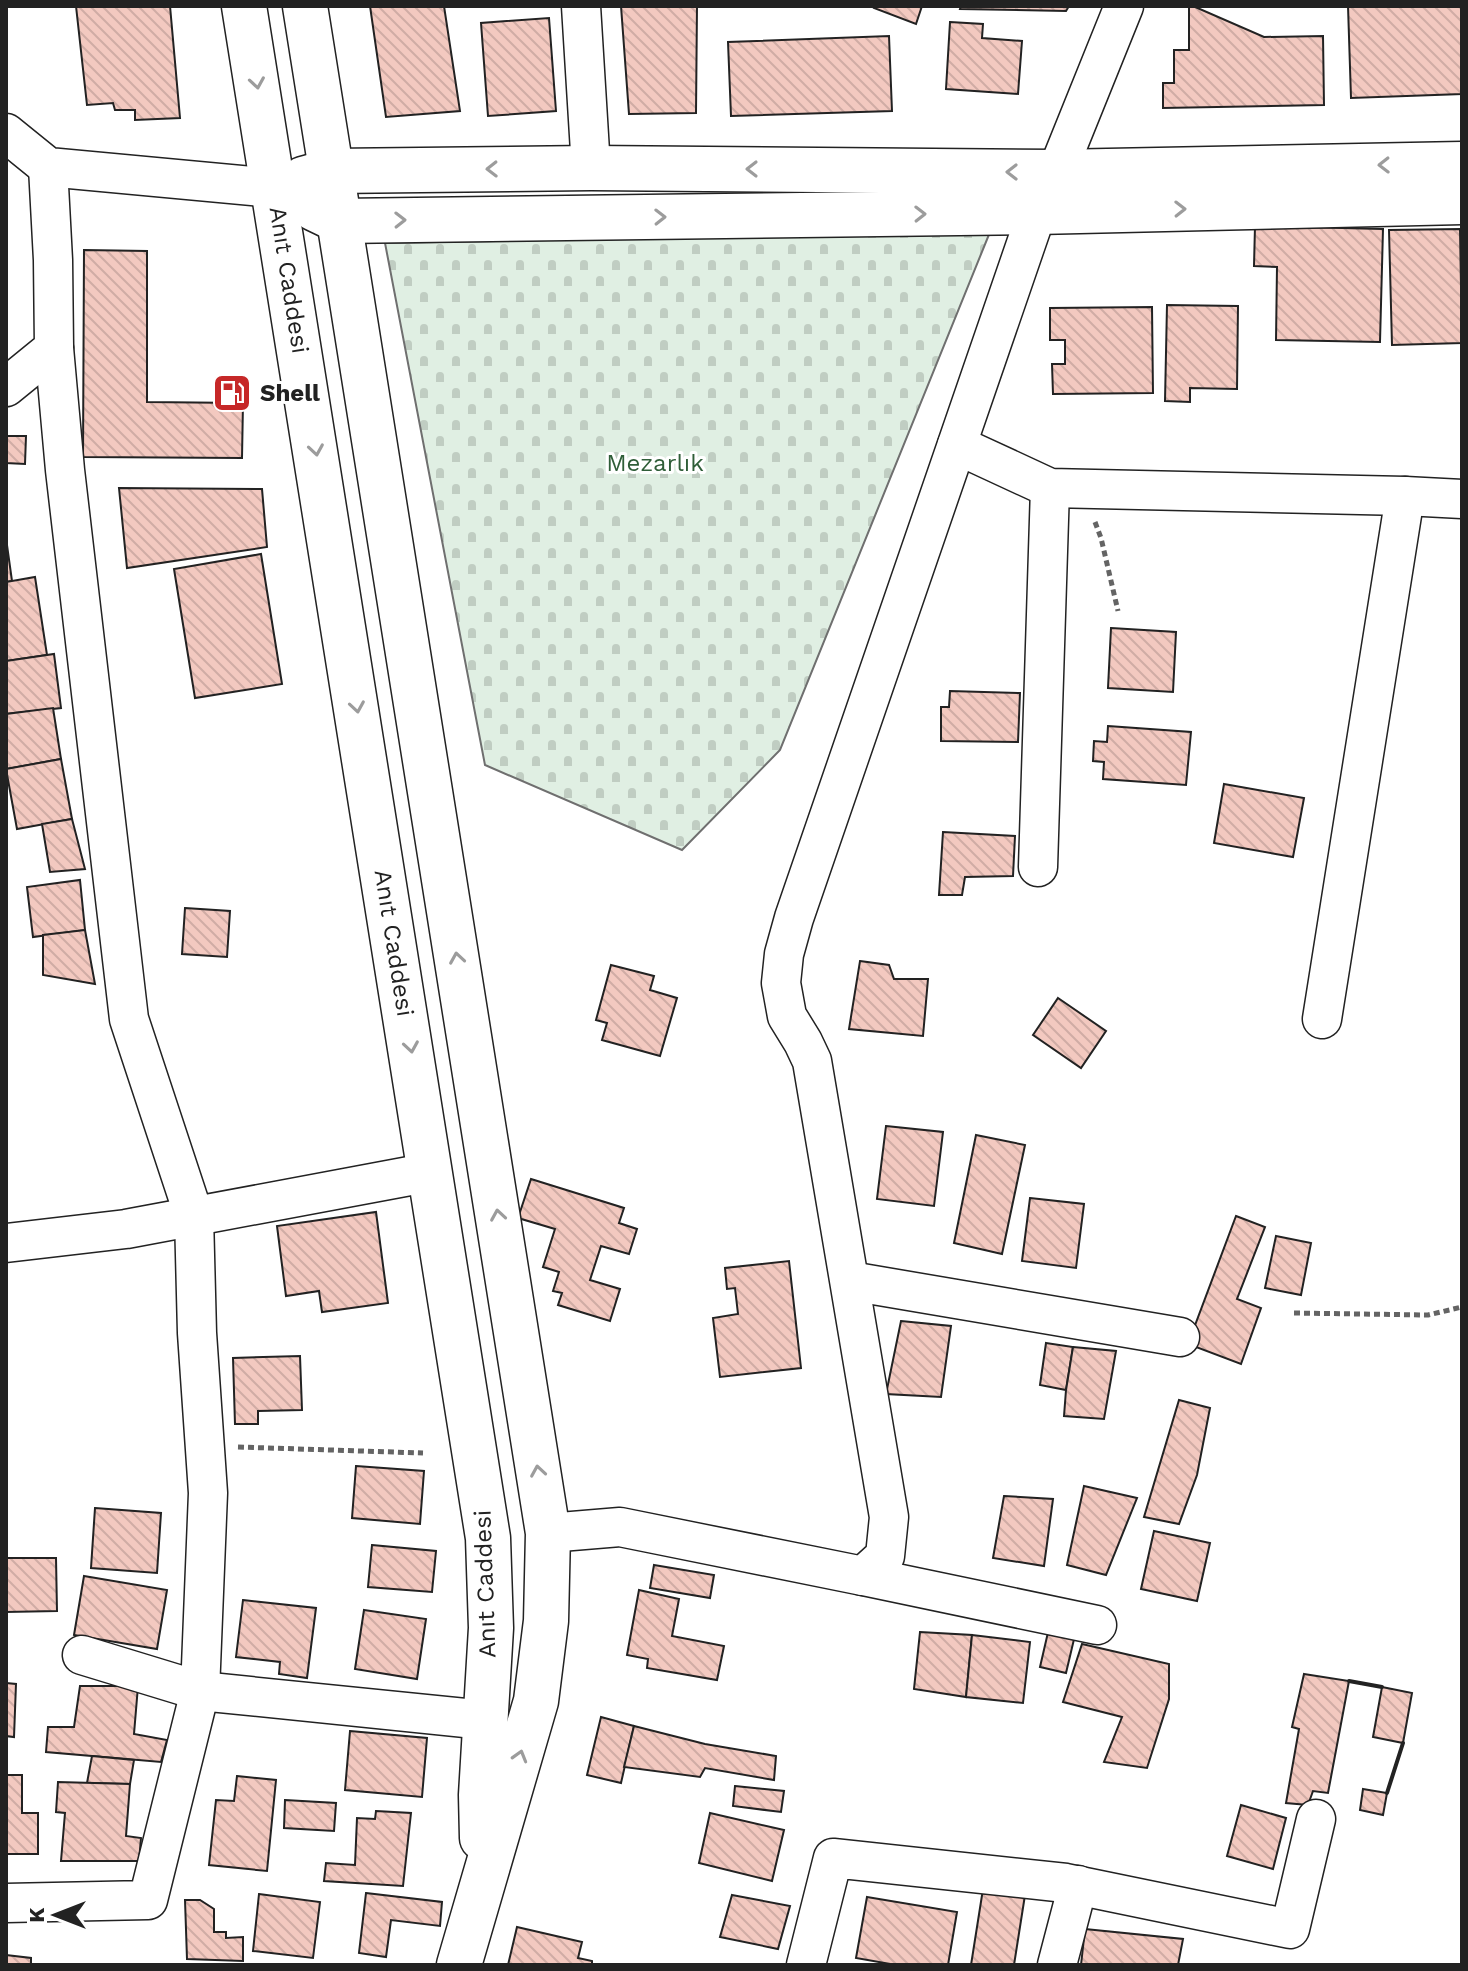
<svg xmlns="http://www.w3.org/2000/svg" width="1468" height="1971" viewBox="0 0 1468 1971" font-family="'Work Sans',sans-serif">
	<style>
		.cemetery { fill: url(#cemetery-stones); stroke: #6f6f6f; stroke-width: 2 }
		.building { fill: url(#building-back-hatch); stroke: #222; stroke-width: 2 }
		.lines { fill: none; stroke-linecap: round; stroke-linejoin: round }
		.minor-casing { stroke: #222; stroke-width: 41 }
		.major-casing { stroke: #222; stroke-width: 47 }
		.path { stroke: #646464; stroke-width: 5; stroke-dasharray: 6 4; stroke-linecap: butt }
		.minor { stroke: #fff; stroke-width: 38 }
		.major { stroke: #fff; stroke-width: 44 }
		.wall { stroke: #222; stroke-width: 4 }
		.oneway { stroke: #9c9c9c }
		.labels { text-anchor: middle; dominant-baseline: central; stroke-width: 6; stroke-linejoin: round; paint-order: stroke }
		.street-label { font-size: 24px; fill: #222; stroke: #fff }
		.poi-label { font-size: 24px; font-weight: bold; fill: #222; stroke: #fff; text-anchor: start }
		.park-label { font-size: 24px; fill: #2f5e38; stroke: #fff }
	</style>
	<defs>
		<pattern id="cemetery-stones" width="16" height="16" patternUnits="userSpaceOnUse" patternTransform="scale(2)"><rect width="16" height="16" fill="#e0efe3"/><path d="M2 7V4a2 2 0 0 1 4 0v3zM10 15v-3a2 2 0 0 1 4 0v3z" fill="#c0cdc2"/></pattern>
		<pattern id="building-back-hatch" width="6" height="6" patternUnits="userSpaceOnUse" patternTransform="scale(2)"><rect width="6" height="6" fill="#f3c9c0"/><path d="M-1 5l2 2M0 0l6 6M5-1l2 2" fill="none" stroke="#d0aca5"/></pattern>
	</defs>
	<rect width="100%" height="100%" fill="#fff"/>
	<path class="cemetery" d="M990 232 780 750 682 850 485 765 385 243Z"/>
	<g class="building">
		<path d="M76 6H170L180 118 135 120V110H115L113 103 87 105Z"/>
		<path d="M370 6H444L460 111 386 117Z"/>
		<path d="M621 6H697L696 113 629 114Z"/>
		<path d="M875 6H922L916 24 874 8Z"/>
		<path d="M961 6H1069L1066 11 960 9Z"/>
		<path d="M1189 6H1193L1264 37 1323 36 1324 105 1163 108V83H1174V50H1189Z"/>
		<path d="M1348 6H1462V94L1351 98Z"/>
		<path d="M549 18 556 111 488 116 481 23Z"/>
		<path d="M950 22 983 24 982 38 1022 41 1018 94 946 89Z"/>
		<path d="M889 36 892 111 731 116 728 42Z"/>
		<path d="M1255 226 1383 229 1380 342 1276 340 1277 267 1254 266Z"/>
		<path d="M1460 229 1462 343 1392 345 1389 230Z"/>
		<path d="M84 250 147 251V402L243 403 242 458 83 457Z"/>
		<path d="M1167 305 1238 306 1237 389 1190 388V402L1165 401Z"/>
		<path d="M1152 307 1153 393 1053 394 1052 364H1065V340H1050V308Z"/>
		<path d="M6 436H26L25 464 6 463Z"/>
		<path d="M119 488 262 489 267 547 127 568Z"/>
		<path d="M6 538 12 581 6 582Z"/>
		<path d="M261 554 282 684 195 698 174 569Z"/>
		<path d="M35 577 47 655 6 661V582Z"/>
		<path d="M1111 628 1176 632 1173 692 1108 688Z"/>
		<path d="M54 654 61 708 6 714V661Z"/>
		<path d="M950 691 1020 693 1018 742 941 741V707H949Z"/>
		<path d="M53 708 61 759 6 769V714Z"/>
		<path d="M1108 726 1191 732 1186 785 1103 779 1104 762 1093 761 1094 741 1107 742Z"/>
		<path d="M61 759 72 819 17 829 6 769Z"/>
		<path d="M1224 784 1304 798 1293 857 1214 843Z"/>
		<path d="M72 819 85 869 50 872 42 824Z"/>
		<path d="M943 832 1015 836 1013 876 965 877 962 895H939Z"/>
		<path d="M80 880 85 930 33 937 27 887Z"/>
		<path d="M185 908 230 911 227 957 182 954Z"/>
		<path d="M85 930 95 984 43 975V935Z"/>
		<path d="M860 961 889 965 894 979H928L923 1036 849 1029Z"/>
		<path d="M611 965 654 976 650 990 677 998 660 1056 602 1040 607 1023 596 1020Z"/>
		<path d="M1058 998 1106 1031 1081 1068 1033 1035Z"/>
		<path d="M886 1126 943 1132 934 1206 877 1199Z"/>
		<path d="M976 1135 1025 1145 1002 1254 954 1243Z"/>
		<path d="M531 1179 624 1208 619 1223 637 1229 629 1254 601 1246 590 1280 620 1289 610 1321 558 1305 562 1293 553 1291 559 1272 543 1267 555 1229 518 1218Z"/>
		<path d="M1030 1198 1084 1204 1076 1268 1022 1261Z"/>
		<path d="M376 1212 388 1303 322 1312 319 1291 286 1296 277 1226Z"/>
		<path d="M1236 1216 1265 1227 1237 1299 1261 1308 1241 1364 1188 1344Z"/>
		<path d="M1276 1236 1311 1243 1301 1295 1265 1288Z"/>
		<path d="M789 1261 801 1368 720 1377 713 1318 738 1314 735 1288 727 1289 725 1268Z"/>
		<path d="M901 1321 951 1326 941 1397 886 1394Z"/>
		<path d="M1046 1343 1073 1347 1066 1390 1040 1385Z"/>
		<path d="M1073 1347 1116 1351 1104 1419 1064 1416 1066 1390Z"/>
		<path d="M300 1356 302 1410 258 1411V1424H235L233 1358Z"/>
		<path d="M1179 1400 1210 1408 1197 1475 1179 1524 1144 1517Z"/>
		<path d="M356 1466 424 1471 420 1524 352 1518Z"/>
		<path d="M1084 1486 1137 1498 1106 1575 1067 1565Z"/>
		<path d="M1004 1496 1053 1499 1044 1566 993 1558Z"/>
		<path d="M95 1508 161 1513 157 1573 91 1568Z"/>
		<path d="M1154 1531 1210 1543 1197 1601 1141 1589Z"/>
		<path d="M372 1545 436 1551 432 1592 368 1587Z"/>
		<path d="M6 1558H56L57 1611 6 1612Z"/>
		<path d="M654 1565 714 1575 710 1598 650 1588Z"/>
		<path d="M84 1576 167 1590 157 1649 74 1635Z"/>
		<path d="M639 1590 679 1599 672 1636 724 1646 717 1680 647 1668 648 1659 627 1655Z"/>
		<path d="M243 1600 316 1608 307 1678 279 1674 280 1662 236 1657Z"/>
		<path d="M364 1610 426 1619 417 1679 355 1669Z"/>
		<path d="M1049 1628 1075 1635 1066 1673 1040 1667Z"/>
		<path d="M920 1632 972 1635 966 1697 914 1689Z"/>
		<path d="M972 1635 1030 1642 1023 1703 966 1697Z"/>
		<path d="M1082 1644 1169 1664V1699L1147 1768 1104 1762 1122 1717 1063 1702Z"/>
		<path d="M1304 1674 1349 1681 1328 1793 1313 1791 1308 1805 1286 1803 1299 1729 1292 1727Z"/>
		<path d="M6 1683 16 1684 14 1737 6 1736Z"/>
		<path d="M80 1686H138L134 1734 167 1740 161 1762 46 1752 48 1727H74Z"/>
		<path d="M1382 1687 1412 1693 1403 1743 1373 1737Z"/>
		<path d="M601 1717 634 1726 621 1783 587 1775Z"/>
		<path d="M634 1726 705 1744 776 1756 774 1780 705 1768 700 1777 624 1767Z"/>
		<path d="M350 1731 427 1738 422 1797 345 1790Z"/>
		<path d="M92 1756 134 1760 130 1784 87 1783Z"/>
		<path d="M6 1775H22V1813H38V1854H6Z"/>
		<path d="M237 1776 276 1780 267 1871 209 1865 216 1800 234 1801Z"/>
		<path d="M58 1782 130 1784 126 1836 141 1838 139 1861H61L65 1813 56 1812Z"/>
		<path d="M735 1786 784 1791 781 1812 733 1806Z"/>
		<path d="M1363 1789 1387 1793 1383 1815 1360 1810Z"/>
		<path d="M285 1800 336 1803 334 1831 284 1828Z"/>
		<path d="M1241 1805 1286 1818 1273 1869 1227 1856Z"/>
		<path d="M376 1811 411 1813 403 1886 324 1881 326 1863 355 1865 357 1818 375 1819Z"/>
		<path d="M710 1813 784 1830 772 1881 699 1863Z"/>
		<path d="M983 1889 1025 1895 1014 1965H971Z"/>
		<path d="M366 1893 442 1902 440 1926 391 1920 386 1957 359 1953Z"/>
		<path d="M259 1894 320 1902 313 1958 253 1951Z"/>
		<path d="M732 1895 790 1906 778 1949 720 1937Z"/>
		<path d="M867 1897 957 1912 948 1965H896L856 1958Z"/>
		<path d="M185 1900H200L214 1909V1932H226V1938L243 1937V1961L187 1959Z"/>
		<path d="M517 1927 582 1942 578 1958 592 1961V1965H508Z"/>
		<path d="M1085 1929 1183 1939 1178 1965H1081Z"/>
		<path d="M6 1955 31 1958V1965H6Z"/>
	</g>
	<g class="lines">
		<defs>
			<g id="minor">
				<path d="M581 6 591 168"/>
				<path d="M6 133 48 167 274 188"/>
				<path d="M1057 172 1124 6"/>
				<path d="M6 387 54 348 53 260 48 167"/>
				<path d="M957 445 1050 488 1405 496 1462 499"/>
				<path d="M1038 867 1050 488"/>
				<path d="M1322 1019 1405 496"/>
				<path d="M6 1243 126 1229 431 1172"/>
				<path d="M850 1281 1180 1337"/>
				<path d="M548 1533 620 1527 863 1576 885 1556 889 1517 812 1061 803 1042 787 1016 781 983 784 954 794 918 1037 212"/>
				<path d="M863 1576 1097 1625"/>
				<path d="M82 1655 200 1691 485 1720"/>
				<path d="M6 1903 148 1900 200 1691 208 1493 197 1333 194 1216 129 1019 65 470 54 348"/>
				<path d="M806 1965 833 1858 1066 1883 1290 1929 1316 1819"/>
				<path d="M1057 1965 1078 1885"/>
			</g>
			<g id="major">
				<path d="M244 6 488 1538 491 1628 481 1795 482 1838"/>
				<path d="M305 6 548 1533 546 1621 536 1701 459 1965"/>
				<path d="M303 179 332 171 591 168 1057 172 1462 164"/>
				<path d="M315 209 340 221 1037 212 1462 202"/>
			</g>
		</defs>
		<use href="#minor" class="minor-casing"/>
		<use href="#major" class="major-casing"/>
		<g class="path">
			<path d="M1095 522 1101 538 1118 611"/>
			<path d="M1294 1313 1428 1315 1462 1307"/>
			<path d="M238 1447 423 1453"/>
		</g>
		<use href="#minor" class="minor"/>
		<use href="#major" class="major"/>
		<g class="wall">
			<path d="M1349 1681 1382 1687"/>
			<path d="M1387 1793 1403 1743"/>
		</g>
	</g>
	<defs><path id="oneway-chevron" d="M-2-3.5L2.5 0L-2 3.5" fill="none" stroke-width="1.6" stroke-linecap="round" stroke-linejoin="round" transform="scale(2)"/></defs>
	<g class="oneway">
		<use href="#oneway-chevron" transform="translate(257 83) rotate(81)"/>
		<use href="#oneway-chevron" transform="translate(1384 165) rotate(179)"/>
		<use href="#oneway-chevron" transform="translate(492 169) rotate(179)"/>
		<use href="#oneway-chevron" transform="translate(752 169) rotate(-180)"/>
		<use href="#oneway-chevron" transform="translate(1012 172) rotate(-180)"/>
		<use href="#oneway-chevron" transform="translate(1180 209) rotate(-1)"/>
		<use href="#oneway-chevron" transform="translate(920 214) rotate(-1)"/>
		<use href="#oneway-chevron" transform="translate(660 217) rotate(-1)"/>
		<use href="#oneway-chevron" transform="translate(400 220) rotate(-1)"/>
		<use href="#oneway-chevron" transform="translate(316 450) rotate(81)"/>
		<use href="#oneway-chevron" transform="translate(357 707) rotate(81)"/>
		<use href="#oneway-chevron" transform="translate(457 958) rotate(-99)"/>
		<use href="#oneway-chevron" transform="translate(411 1047) rotate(81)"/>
		<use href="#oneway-chevron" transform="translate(498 1215) rotate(-99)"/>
		<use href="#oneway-chevron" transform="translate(538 1471) rotate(-99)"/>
		<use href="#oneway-chevron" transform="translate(520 1756) rotate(-74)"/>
	</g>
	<defs>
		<symbol id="fuel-square" viewBox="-11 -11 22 22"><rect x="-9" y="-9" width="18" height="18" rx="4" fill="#c62828" stroke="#fff"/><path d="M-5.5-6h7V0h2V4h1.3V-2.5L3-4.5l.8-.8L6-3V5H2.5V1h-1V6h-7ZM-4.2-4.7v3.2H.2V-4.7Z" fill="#fff"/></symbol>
	</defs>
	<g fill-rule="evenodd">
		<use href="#fuel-square" x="210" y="371" width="44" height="44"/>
	</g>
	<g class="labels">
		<g class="street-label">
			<text transform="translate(289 280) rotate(81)">Anıt Caddesi</text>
			<text transform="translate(394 943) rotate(81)">Anıt Caddesi</text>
			<text transform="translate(485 1584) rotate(-92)">Anıt Caddesi</text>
		</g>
		<g class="poi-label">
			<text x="260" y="393">Shell</text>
		</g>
		<g class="park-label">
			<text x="655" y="463">Mezarlık</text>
		</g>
	</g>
	<rect width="1468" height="1971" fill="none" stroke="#222222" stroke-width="16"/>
	<g transform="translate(56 1915) rotate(270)" stroke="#ffffff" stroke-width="6" paint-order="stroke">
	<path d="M0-6L14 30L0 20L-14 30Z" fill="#222222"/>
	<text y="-12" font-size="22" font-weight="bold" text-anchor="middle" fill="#222222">K</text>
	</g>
</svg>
